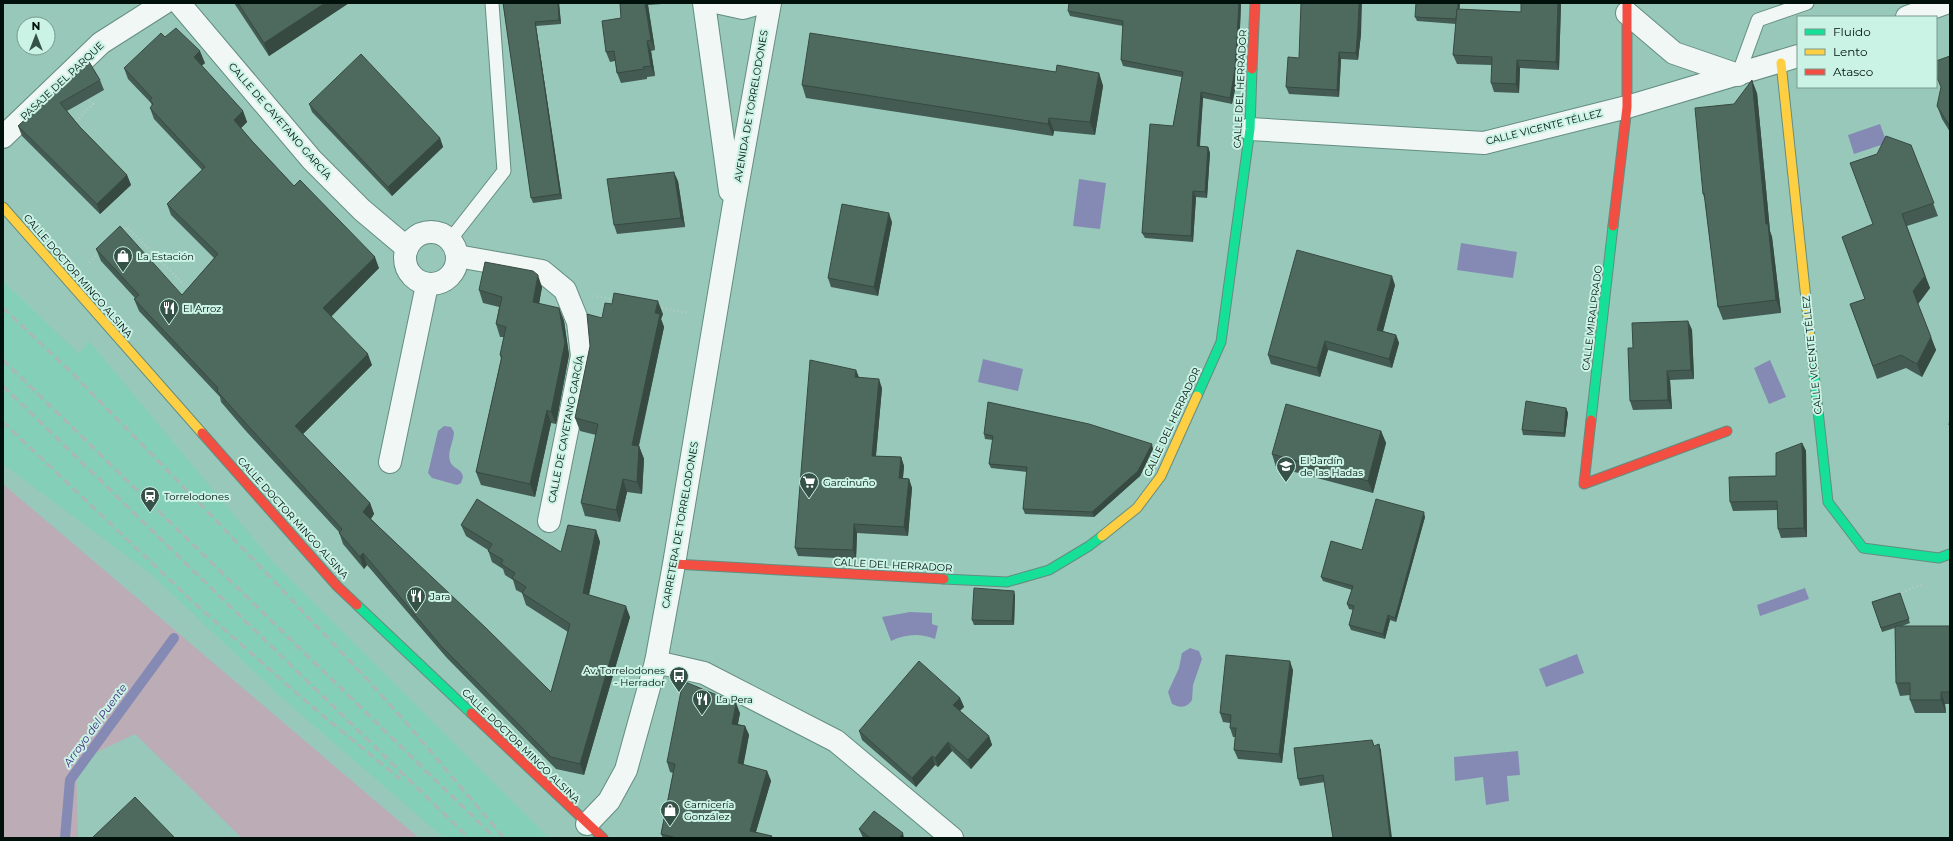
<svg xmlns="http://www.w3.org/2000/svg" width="1953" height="841" viewBox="0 0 1953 841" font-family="Montserrat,sans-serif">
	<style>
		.built { fill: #83cfb8 }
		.green { fill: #bcacb5 }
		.water { fill: #858ab5 }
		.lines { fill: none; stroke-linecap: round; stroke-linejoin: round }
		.stream { stroke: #858ab5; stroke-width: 10 }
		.lane-casing { stroke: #648d81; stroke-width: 15 }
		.street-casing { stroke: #648d81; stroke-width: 24 }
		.fast-casing { stroke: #648d81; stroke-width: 11 }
		.slow-casing { stroke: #648d81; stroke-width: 11 }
		.jam-casing { stroke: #648d81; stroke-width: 11 }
		.path { stroke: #bccbc6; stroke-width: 2.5; stroke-dasharray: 1 3; stroke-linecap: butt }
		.lane { stroke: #f0f7f4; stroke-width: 13 }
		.street { stroke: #f0f7f4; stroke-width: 22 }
		.fast { stroke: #16e098; stroke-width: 9 }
		.slow { stroke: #ffcf43; stroke-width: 9 }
		.jam { stroke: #f24e42; stroke-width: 9 }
		.rail { stroke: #abb7b3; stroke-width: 3; stroke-dasharray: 8 4; stroke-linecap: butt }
		.wall { fill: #435b52 }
		.shaded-wall { fill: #374a42 }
		.building { fill: #4e6a5f; stroke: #374a42 }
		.labels { text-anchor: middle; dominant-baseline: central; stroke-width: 4; stroke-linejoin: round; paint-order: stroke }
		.street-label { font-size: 10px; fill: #00110b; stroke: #caf3e5 }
		.poi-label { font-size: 10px; fill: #00110b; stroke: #caf3e5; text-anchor: start }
		.water-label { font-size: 11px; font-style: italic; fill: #40287a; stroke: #caf3e5 }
	</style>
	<rect width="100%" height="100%" fill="#98c8b9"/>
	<path class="built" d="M3 281 79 354 89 341 273 562 549 838H444L281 697 151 574 3 464Z"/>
	<path class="green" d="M3 484 419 838H242L135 734 76 762 78 838H3Z"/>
	<g class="water">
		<path d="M1880 124 1887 143 1854 154 1848 135Z"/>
		<path d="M1079 179 1106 183 1100 229 1073 226Z"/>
		<path d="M1461 243 1517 252 1513 278 1457 270Z"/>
		<path d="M983 359 1023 369 1018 391 978 382Z"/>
		<path d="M1770 360 1786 397 1769 404 1754 368Z"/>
		<path d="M444 426 451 427 454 432C454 441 447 452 450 461 452 469 462 468 463 477L461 483 457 485 432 478 428 473 438 431Z"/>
		<path d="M1805 588 1809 599 1760 616 1757 605Z"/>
		<path d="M910 612 932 613V624L938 626 935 639C920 633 906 634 891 641L882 617Z"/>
		<path d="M1190 648 1199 651 1202 659 1193 685 1192 700C1187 708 1180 708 1172 704L1168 692 1179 668 1182 653Z"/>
		<path d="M1577 654 1584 673 1546 687 1539 669Z"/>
		<path d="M1518 751 1520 775 1507 776 1509 801 1486 805 1483 777 1455 781 1454 757Z"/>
	</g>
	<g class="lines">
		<path class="stream" d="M65 838 70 780 174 638"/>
		<defs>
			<g id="lane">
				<path d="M1738 75 1758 20 1807 3"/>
				<path d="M450 240 504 171 492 3"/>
			</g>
			<g id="street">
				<path d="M179 3 312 160 362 210 407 248"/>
				<path d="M704 3 730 191"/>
				<path d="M720 3 743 8 760 3"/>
				<path d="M1627 13 1674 53 1738 75"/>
				<path d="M1907 17 1946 3"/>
				<path d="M1250 129 1484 143 1627 107 1798 56"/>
				<path d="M3 137 101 43 164 3"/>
				<circle cx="431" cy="258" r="26"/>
				<path d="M457 256 542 271 565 290 578 322 582 356 549 521"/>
				<path d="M390 462 427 285"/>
				<path d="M656 662 704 673 836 741 952 838"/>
				<path d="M587 824 609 801 626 770 656 662 674 564 733 210 770 3"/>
			</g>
			<g id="fast">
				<path d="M1810 337 1828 502 1863 548 1939 558 1950 554"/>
				<path d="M1197 396 1221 342 1250 129 1252 69"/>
				<path d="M1591 420 1613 226"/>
				<path d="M944 579 1007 582 1049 570 1089 546 1102 536"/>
				<path d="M357 605 471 713"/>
			</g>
			<g id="slow">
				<path d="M1781 63 1810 337"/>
				<path d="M3 207 202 433"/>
				<path d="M1102 536 1137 508 1161 476 1197 396"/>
			</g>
			<g id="jam">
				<path d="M1252 69 1255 3"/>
				<path d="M1613 226 1627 107V3"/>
				<path d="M1591 420 1584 484 1727 431"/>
				<path d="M202 433 337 586 357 605"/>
				<path d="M674 564 944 579"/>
				<path d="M471 713 603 838"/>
			</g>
		</defs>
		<use href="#lane" class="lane-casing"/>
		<use href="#street" class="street-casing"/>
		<use href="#fast" class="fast-casing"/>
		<use href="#slow" class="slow-casing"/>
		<use href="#jam" class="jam-casing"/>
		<g class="path">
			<path d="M73 124 93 104 86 98"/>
			<path d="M122 232 127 227 184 285"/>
			<path d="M89 262 100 252"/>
			<path d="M597 296 615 300"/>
			<path d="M658 307 688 313"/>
			<path d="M1898 594 1921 585"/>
		</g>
		<use href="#lane" class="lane"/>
		<use href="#street" class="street"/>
		<use href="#fast" class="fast"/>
		<use href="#slow" class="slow"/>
		<use href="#jam" class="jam"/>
		<g class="rail">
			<path d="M3 308 72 373 205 509 366 678 409 726 504 838"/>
			<path d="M3 360 495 838"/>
			<path d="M3 386 469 838"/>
			<path d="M3 422 192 601 310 705 400 779"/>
		</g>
	</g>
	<g class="wall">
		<path d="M234 3H349L269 56Z"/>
		<path d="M503 3H559L561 24 536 26 562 199 533 203 531 198Z"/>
		<path d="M620 3H676L648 5 655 50 651 51 655 76 647 77V79L621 83 617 73 615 61 610 62 606 52 621 18Z"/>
		<path d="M1241 3 1238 75 1232 104 1203 98 1200 146 1208 147 1210 153 1207 198 1196 197 1193 242 1145 238 1142 233 1173 126 1182 77 1123 66 1121 60 1123 26 1070 16 1068 11Z"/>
		<path d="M1521 3H1561L1559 70 1520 68 1519 93 1494 92 1491 83 1492 65 1457 64 1453 55 1456 24 1417 21 1415 17 1460 10 1521 12Z"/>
		<path d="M1361 34 1358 60 1341 59 1339 97 1289 94 1286 87 1299 58Z"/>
		<path d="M165 37 205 63 201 66 243 111 247 122 241 128 252 141 294 186 379 268 331 316 372 365 303 434 370 503 374 514 371 519 551 692 568 632 526 605 522 593 516 590 513 580 505 575 503 569 492 562 488 550 466 536 461 525 561 552 596 530 600 542 589 595 630 617 584 775 556 769 446 657 367 565 364 569 343 544 339 532 245 430 221 402 220 397 139 311 134 299 135 298 101 261 96 249 182 295 214 258 171 215 167 204 202 170 154 119 150 108 152 106 151 103 128 79 124 68Z"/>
		<path d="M1950 56V132L1942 119 1937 106Z"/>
		<path d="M1056 72 1099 73 1103 86 1095 135 1054 131 1053 136 806 98 802 85Z"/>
		<path d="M100 80 104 90 67 111 80 127 127 175 131 185 100 214 22 136 18 126Z"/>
		<path d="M1757 93 1770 231 1772 237 1781 313 1723 320 1718 307 1705 200 1703 194 1734 104Z"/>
		<path d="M309 104 440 138 443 147 392 196 312 112Z"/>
		<path d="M1911 145 1938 216 1907 226 1930 288 1918 304 1936 350 1922 377 1906 368 1877 379 1850 304 1865 299 1873 224Z"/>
		<path d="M678 181 685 227 617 234 614 225Z"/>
		<path d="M892 222 878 296 831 287 828 278Z"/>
		<path d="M1395 285 1383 331 1396 335 1399 343 1392 368 1328 350 1320 377 1271 364 1268 355Z"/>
		<path d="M542 287 539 304 559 308 564 321 569 355 556 424 551 423 535 497 481 485 476 472 501 359 500 355 504 337H500L496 324 499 307 483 303 479 290Z"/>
		<path d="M663 314 661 319 664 327 639 446 644 459 642 494 627 492 620 522 585 516 581 503 596 435 580 431 575 418Z"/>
		<path d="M1688 321 1692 330 1694 379 1670 380 1672 409 1633 410 1630 401 1633 348Z"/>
		<path d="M856 370 859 377 882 388 876 456 901 457 904 466 903 478 909 479 912 488 908 536 857 533 856 559 798 556 795 548Z"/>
		<path d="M1566 408 1568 413 1565 437 1523 435 1522 430Z"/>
		<path d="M1381 431 1386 443 1373 493 1276 467 1272 454Z"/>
		<path d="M984 434 1153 449 1140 476 1094 517 1025 514 1023 509 1027 472 991 468 989 464 993 440 985 439Z"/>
		<path d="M1802 443 1806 451 1807 537 1781 538 1778 529V510L1733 511 1730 502 1776 476Z"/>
		<path d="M1425 517 1396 622 1390 620 1385 639 1351 630 1349 625 1353 610 1349 609 1347 604 1352 590 1323 581 1321 577 1362 550Z"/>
		<path d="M1900 593 1910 623 1902 626H1950V704H1945L1946 713H1915L1910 700V695L1900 696 1896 683 1895 628 1882 632 1872 602Z"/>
		<path d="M1015 595 1014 625H974L972 620Z"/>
		<path d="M1293 670 1282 763 1238 759 1234 750 1236 737H1233L1230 728V723L1223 722 1220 713Z"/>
		<path d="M960 698 964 707 960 711 989 736 992 745 971 769 952 751 938 767 935 765 916 787 862 740 859 731Z"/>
		<path d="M740 713 738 724 745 726 749 735 743 765 767 771 771 781 756 832 773 838H663L661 834 673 773 670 772 667 762Z"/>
		<path d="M1379 744 1381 751 1325 782 1300 786 1298 779Z"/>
		<path d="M859 829 904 838H863Z"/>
	</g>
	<g class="shaded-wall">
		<path d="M325 3H349L269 56 264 43Z"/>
		<path d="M558 3H559L561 24 559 20Z"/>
		<path d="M645 3H647L648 5 655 50 651 40Z"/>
		<path d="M1239 3H1241L1238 75 1232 104 1230 98Z"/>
		<path d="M1359 3H1362L1361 34 1358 60 1356 53Z"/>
		<path d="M1458 3H1460L1459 24 1457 19Z"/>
		<path d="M1558 3H1561L1559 70 1556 62Z"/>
		<path d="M535 22 536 26 562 199 560 194Z"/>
		<path d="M647 41 651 51 655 76 651 66Z"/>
		<path d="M200 51 205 63 198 69 194 57Z"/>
		<path d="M1339 52 1341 59 1339 97 1337 90Z"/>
		<path d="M1517 60 1520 68 1519 93 1516 84Z"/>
		<path d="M1099 73 1103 86 1095 135 1090 122Z"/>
		<path d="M1752 80 1757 93 1770 231 1772 237 1781 313 1776 300 1766 224Z"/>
		<path d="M1201 92 1203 98 1199 152 1197 146Z"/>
		<path d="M243 111 247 122 238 131 234 120Z"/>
		<path d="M1049 118 1054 131 1053 136 1048 124Z"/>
		<path d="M440 138 443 147 392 196 388 187Z"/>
		<path d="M1208 147 1210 153 1207 198 1205 192Z"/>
		<path d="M674 172 678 181 685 227 681 218Z"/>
		<path d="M127 175 131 185 100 214 97 204Z"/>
		<path d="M1193 191 1196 197 1193 242 1191 236Z"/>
		<path d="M889 213 892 222 878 296 874 287Z"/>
		<path d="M375 257 379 268 328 320 323 308Z"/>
		<path d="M538 275 542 287 537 315 533 302Z"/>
		<path d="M1392 276 1395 285 1381 339 1377 330Z"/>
		<path d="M1925 276 1930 288 1918 304 1913 291Z"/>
		<path d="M658 301 663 314 661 319 664 327 636 457 632 445 655 313Z"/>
		<path d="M559 308 564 321 569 355 556 424 551 412Z"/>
		<path d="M1688 321 1692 330 1694 379 1691 370Z"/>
		<path d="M1396 335 1399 343 1392 368 1389 359Z"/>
		<path d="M1931 337 1936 350 1922 377 1917 364Z"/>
		<path d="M1325 341 1328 350 1320 377 1317 368Z"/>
		<path d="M368 354 372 365 299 438 295 426Z"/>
		<path d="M856 370 859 379 855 377Z"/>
		<path d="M1667 371 1670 380 1672 409 1668 400Z"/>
		<path d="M879 379 882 388 875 465 872 456Z"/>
		<path d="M1566 408 1568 413 1565 437 1564 433Z"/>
		<path d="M547 410 551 423 535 497 530 484Z"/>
		<path d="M1381 431 1386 443 1373 493 1368 481Z"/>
		<path d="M1802 443 1806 451 1807 537 1804 528Z"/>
		<path d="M1152 444 1153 449 1140 476 1094 517 1092 512Z"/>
		<path d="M639 446 644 459 642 494 637 482Z"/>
		<path d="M901 457 904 466 902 487 899 478Z"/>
		<path d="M623 479 627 492 620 522 616 510Z"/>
		<path d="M909 479 912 488 908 536 904 527Z"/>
		<path d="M370 503 374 514 367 524 363 512Z"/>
		<path d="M1424 512 1425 517 1396 622 1395 618Z"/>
		<path d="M854 524 857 533 856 559 853 550Z"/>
		<path d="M596 530 600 542 587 604 583 593Z"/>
		<path d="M363 553 367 565 364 569 360 557Z"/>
		<path d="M1014 591 1015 595 1014 625 1012 621Z"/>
		<path d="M626 606 630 617 584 775 580 764Z"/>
		<path d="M1388 615 1390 620 1385 639 1383 634Z"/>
		<path d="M1290 661 1293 670 1282 763 1279 754Z"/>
		<path d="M1941 692 1945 704 1946 713 1941 700Z"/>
		<path d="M960 698 964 707 956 714 953 705Z"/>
		<path d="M736 703 740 713 736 733 732 724Z"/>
		<path d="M745 726 749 735 742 773 738 763Z"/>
		<path d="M989 736 992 745 971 769 968 760Z"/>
		<path d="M948 742 952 751 938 767 935 758Z"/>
		<path d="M1379 744 1381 751 1392 838H1390Z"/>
		<path d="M932 756 935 765 916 787 912 778Z"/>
		<path d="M767 771 771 781 754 838 750 831Z"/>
		<path d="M903 833 904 838H899Z"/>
	</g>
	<g class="building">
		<path d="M238 3H325L264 43Z"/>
		<path d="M503 3H558L559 20 535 22 560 194 531 198Z"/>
		<path d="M620 3H645L651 40 647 41 651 66 643 67 644 69 617 73 614 51 606 52 602 21 621 18Z"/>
		<path d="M1069 3H1239L1235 69 1230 98 1201 92 1197 146 1208 147 1205 192 1193 191 1191 236 1142 233 1150 124 1173 126 1183 72 1121 60 1123 21 1068 11Z"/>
		<path d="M1301 3H1359L1358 27 1356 53 1339 52 1337 90 1286 87 1288 57 1299 58Z"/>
		<path d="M1416 3H1458V9H1457L1456 19 1415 17Z"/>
		<path d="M1521 3H1558L1556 62 1517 60 1516 84 1491 83 1492 57 1453 55 1457 9 1521 12Z"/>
		<path d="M176 28 200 51 194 57 243 111 234 120 252 141 294 186 300 180 375 257 323 308 368 354 295 426 370 503 363 512 486 628 551 692 570 624 522 593 526 587 512 578 515 573 501 564 503 560 488 551 492 544 461 525 477 499 561 552 568 525 596 530 583 593 626 606 580 764 551 757 441 646 363 553 360 557 339 533 342 529 241 418 217 391 218 388 134 299 139 295 96 249 120 226 182 295 218 254 167 204 205 167 150 108 153 104 150 100 152 98 124 68 161 33 165 37Z"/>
		<path d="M810 33 1056 72 1057 65 1099 73 1090 122 1049 118 1048 124 802 85Z"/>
		<path d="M361 54 440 138 388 187 309 104Z"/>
		<path d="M1950 56V124L1949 125 1937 106 1941 87 1936 75V61Z"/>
		<path d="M88 60 100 80 60 103 80 127 127 175 97 204 18 126Z"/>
		<path d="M1752 80 1766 224H1768L1776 300 1718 307 1704 193 1703 194 1695 108 1734 104Z"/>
		<path d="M1886 136 1911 145 1934 203 1902 214 1925 276 1913 291 1931 337 1917 364 1901 355 1873 366 1850 304 1865 299 1842 237 1873 224 1850 163 1877 154Z"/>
		<path d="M674 172 681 218 614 225 607 179Z"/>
		<path d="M842 204 889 213 874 287 828 278Z"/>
		<path d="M1297 250 1392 276 1377 330 1396 335 1389 359 1325 341 1317 368 1268 355Z"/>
		<path d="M485 262 533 271 538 275 533 302 559 308 565 343 551 412 547 410 530 484 476 472 502 356 500 355 506 327 496 324 502 297 479 290Z"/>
		<path d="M614 293 658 301 655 313 660 314 632 445 639 446 637 482 623 479 616 510 581 503 598 424 575 418 590 346 587 314 602 318 605 303 612 304Z"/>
		<path d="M1688 321 1691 370 1667 371 1668 400 1630 401 1628 348H1633L1632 323Z"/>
		<path d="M810 360 856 370 855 377 879 379 872 456 901 457 899 478 909 479 904 527 854 524 853 550 795 548Z"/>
		<path d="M1526 401 1566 408 1564 433 1522 430Z"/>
		<path d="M988 402 1089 424 1152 444 1138 471 1092 512 1023 509 1027 467 989 464 993 436 984 434Z"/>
		<path d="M1286 404 1381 431 1368 481 1272 454Z"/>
		<path d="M1950 418V425H1949Z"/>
		<path d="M1802 443 1804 528 1778 529 1777 501 1730 502 1729 477 1776 476V453Z"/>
		<path d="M1376 499 1424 512 1395 618 1388 615 1383 634 1349 625 1354 606 1347 604 1353 586 1321 577 1331 541 1362 550Z"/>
		<path d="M974 588 1014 591 1012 621 972 620Z"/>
		<path d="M1900 593 1909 619 1881 628 1872 602Z"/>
		<path d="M1895 626H1950V692H1941V700H1910V683H1896Z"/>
		<path d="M1226 655 1290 661 1279 754 1234 750 1236 728H1230L1231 715 1220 713Z"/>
		<path d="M919 661 960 698 953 705 989 736 968 760 948 742 935 758 932 756 912 778 859 731Z"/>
		<path d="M683 681 736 703 732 724 745 726 738 763 767 771 750 831 772 836 771 838H677L661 834 675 764 667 762Z"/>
		<path d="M1372 740 1374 746 1379 744 1390 838H1333L1323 775 1298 779 1294 748Z"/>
		<path d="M135 797 175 838H92Z"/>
		<path d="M874 811 903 833 899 838H870L859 829Z"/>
	</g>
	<defs>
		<symbol id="shop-pin" viewBox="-11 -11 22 30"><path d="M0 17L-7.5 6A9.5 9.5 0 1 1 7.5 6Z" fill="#355148" stroke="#caf3e5"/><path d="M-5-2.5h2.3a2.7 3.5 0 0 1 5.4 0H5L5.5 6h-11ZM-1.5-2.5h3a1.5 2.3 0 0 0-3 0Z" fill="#fff"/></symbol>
		<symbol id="restaurant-pin" viewBox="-11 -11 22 30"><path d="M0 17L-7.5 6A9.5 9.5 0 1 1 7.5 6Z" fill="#355148" stroke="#caf3e5"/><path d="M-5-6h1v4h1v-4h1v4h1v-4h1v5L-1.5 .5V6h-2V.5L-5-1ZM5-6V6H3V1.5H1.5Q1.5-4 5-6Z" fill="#fff"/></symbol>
		<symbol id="school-pin" viewBox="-11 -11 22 30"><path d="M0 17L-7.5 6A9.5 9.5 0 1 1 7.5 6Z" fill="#355148" stroke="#caf3e5"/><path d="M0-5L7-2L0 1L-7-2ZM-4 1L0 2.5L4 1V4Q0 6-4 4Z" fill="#fff"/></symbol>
		<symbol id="supermarket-pin" viewBox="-11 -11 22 30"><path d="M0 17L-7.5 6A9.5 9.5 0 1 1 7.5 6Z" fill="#355148" stroke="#caf3e5"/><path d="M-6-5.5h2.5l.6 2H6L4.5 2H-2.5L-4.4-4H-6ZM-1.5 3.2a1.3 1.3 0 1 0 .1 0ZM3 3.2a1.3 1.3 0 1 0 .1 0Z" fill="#fff"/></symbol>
		<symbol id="station-pin" viewBox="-11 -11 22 30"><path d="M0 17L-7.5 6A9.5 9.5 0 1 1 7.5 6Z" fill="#355148" stroke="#caf3e5"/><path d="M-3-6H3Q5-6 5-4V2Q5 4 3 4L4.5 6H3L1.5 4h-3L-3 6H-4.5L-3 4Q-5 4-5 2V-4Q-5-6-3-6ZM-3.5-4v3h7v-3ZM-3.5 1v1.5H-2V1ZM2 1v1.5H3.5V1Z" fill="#fff"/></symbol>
		<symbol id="bus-pin" viewBox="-11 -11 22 30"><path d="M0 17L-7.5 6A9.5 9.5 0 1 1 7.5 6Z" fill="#355148" stroke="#caf3e5"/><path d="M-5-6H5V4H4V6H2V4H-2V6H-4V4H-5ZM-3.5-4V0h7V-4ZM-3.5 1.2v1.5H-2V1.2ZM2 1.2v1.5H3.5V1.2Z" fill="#fff"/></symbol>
	</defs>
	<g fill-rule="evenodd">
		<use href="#shop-pin" x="112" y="245" width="22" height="30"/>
		<use href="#restaurant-pin" x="158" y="297" width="22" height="30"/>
		<use href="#school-pin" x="1275" y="455" width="22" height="30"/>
		<use href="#supermarket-pin" x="798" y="471" width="22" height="30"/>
		<use href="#station-pin" x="139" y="485" width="22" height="30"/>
		<use href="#restaurant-pin" x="405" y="585" width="22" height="30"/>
		<use href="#bus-pin" x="668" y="665" width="22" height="30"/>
		<use href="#restaurant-pin" x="691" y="688" width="22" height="30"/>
		<use href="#shop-pin" x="659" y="799" width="22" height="30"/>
	</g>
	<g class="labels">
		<g class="street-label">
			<text transform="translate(62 81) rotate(-43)">PASAJE DEL PARQUE</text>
			<text transform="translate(1240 89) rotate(-87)">CALLE DEL HERRADOR</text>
			<text transform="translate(751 106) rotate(-80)">AVENIDA DE TORRELODONES</text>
			<text transform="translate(280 121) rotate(49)">CALLE DE CAYETANO GARCÍA</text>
			<text transform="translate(1544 127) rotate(-14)">CALLE VICENTE TÉLLEZ</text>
			<text transform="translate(78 276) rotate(49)">CALLE DOCTOR MINGO ALSINA</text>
			<text transform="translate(1592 318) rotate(-83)">CALLE MIRALPRADO</text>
			<text transform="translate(1812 355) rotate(-96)">CALLE VICENTE TÉLLEZ</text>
			<text transform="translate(1172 422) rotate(-65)">CALLE DEL HERRADOR</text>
			<text transform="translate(566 429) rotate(-79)">CALLE DE CAYETANO GARCÍA</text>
			<text transform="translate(293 518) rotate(48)">CALLE DOCTOR MINGO ALSINA</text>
			<text transform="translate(680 525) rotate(-80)">CARRETERA DE TORRELODONES</text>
			<text transform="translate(893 565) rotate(3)">CALLE DEL HERRADOR</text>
			<text transform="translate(521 746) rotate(44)">CALLE DOCTOR MINGO ALSINA</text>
		</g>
		<g class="poi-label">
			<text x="137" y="256">La Estación</text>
			<text x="183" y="308">El Arroz</text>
			<text x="1300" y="460">El Jardín<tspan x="1300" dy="12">de las Hadas</tspan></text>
			<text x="823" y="482">Garcinuño</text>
			<text x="164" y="496">Torrelodones</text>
			<text x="430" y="596">Jara</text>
			<text x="665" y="670" text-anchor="end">Av. Torrelodones<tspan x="665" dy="12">- Herrador</tspan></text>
			<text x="716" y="699">La Pera</text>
			<text x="684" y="804">Carnicería<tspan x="684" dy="12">González</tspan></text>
		</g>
		<g class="water-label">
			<text transform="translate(95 725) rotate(-54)">Arroyo del Puente</text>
		</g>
	</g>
	<rect width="1953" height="841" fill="none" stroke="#00110b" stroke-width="8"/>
	<rect x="1797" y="16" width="140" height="72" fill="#caf3e5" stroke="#79998e"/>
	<rect x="1805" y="29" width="20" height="6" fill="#16e098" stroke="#79998e"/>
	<text x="1833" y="36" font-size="12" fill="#00110b">Fluido</text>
	<rect x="1805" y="49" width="20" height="6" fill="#ffcf43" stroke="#79998e"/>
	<text x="1833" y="56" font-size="12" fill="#00110b">Lento</text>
	<rect x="1805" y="69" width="20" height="6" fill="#f24e42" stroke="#79998e"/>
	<text x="1833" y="76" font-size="12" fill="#00110b">Atasco</text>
	<g transform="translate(36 36)"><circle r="19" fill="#caf3e5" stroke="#79998e"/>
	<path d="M0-3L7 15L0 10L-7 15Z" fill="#355148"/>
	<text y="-6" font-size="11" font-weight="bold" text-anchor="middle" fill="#00110b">N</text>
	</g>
</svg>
